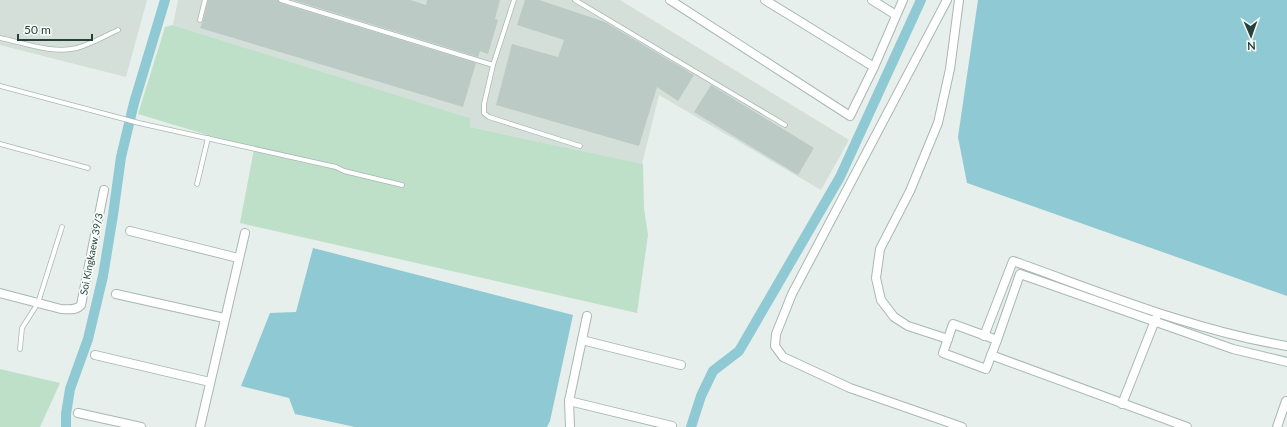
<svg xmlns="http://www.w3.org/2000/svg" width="1287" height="427" viewBox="0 0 1287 427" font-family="Lato,sans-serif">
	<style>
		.built { fill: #d4dfda }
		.green { fill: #bfe0c8 }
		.water { fill: #8ec9d4 }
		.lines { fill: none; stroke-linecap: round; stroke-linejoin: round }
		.canal { stroke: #8ec9d4; stroke-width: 10 }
		.building { fill: #bbcac4 }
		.lane-casing { stroke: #a8b8b2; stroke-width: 5.5 }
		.street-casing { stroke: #a8b8b2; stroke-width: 10 }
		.lane { stroke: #fff; stroke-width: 4 }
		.street { stroke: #fff; stroke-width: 8 }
		.labels { text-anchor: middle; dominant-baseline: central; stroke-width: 3.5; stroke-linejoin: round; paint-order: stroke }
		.street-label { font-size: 10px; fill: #24423a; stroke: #f7fbf9 }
	</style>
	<rect width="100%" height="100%" fill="#e6efeb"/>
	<g class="built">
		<path d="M0 0H147L126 77 0 45Z"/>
		<path d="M178 0H620L849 140 821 190 659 95 642 164 470 127V118L173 25Z"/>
	</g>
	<g class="green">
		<path d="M173 25 470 118V127L643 164 644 208 648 235 637 313 240 223 254 149 138 114 165 27Z"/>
		<path d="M0 369 60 383 40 427H0Z"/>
	</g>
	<g class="water">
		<path d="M978 0H1287V296L967 183 958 137Z"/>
		<path d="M313 248 573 315 550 421 547 427H355L295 414 289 398 241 386 270 313 296 312Z"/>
	</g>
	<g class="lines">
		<g class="canal">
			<path d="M66 427V414L70 389 88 339 103 276 113 215 121 157 134 103 165 0"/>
			<path d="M691 427 701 396 713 371 739 351 840 177 921 0"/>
		</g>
	</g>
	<g class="building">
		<path d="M208 0H278L280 3 476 63 463 107 200 28 203 21Z"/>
		<path d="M293 0H410L426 5 427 0H500L495 19 498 20 488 54 480 51 478 57Z"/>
		<path d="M525 0H539L605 22 694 75 678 101 657 87 639 146 496 105 512 44 558 57 564 40 517 25Z"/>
		<path d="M711 85 814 148 798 175 694 112Z"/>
	</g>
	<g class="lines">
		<defs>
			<g id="lane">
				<path d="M281 0 493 65"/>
				<path d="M514 0 493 65 484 104V113L489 117 580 146"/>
				<path d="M575 0 785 125"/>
				<path d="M200 20 205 0"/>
				<path d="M0 38C24 43 53 54 77 48 91 44 105 36 118 30"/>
				<path d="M0 86 139 123 336 167 344 171 402 185"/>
				<path d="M0 144 88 168"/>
				<path d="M197 184 208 138"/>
				<path d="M20 349 22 328 38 303 62 227"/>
			</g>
			<g id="street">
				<path d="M670 0 850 116 874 67 903 0"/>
				<path d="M765 0 874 67"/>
				<path d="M872 0 896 15"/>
				<path d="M947 0 792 294 776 334 775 346 783 357 850 388 962 427"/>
				<path d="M130 231 238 258"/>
				<path d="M0 293 61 309C68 309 76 311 81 305L104 190"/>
				<path d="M116 294 224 318"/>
				<path d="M953 324 997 340 986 369 943 353Z"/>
				<path d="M984 336 1013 261C1103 293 1192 330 1287 346"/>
				<path d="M948 339 908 326 894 317 881 300 876 278 880 249 910 191 938 123 950 69 959 0"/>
				<path d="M582 340 681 365"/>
				<path d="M997 340 1020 274 1233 349 1287 362"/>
				<path d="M95 355 210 382"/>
				<path d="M991 355 1187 427"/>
				<path d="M569 401 672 426"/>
				<path d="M1122 404 1156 318"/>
				<path d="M78 413 141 427"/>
				<path d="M200 427 245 233"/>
				<path d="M570 427 569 401 587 316"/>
				<path d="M1277 427 1286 401"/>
			</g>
		</defs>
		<use href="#lane" class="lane-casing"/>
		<use href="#street" class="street-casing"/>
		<use href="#lane" class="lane"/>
		<use href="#street" class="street"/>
	</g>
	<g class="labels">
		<g class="street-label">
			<text transform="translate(91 254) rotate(-79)">Soi Kingkaew 39/3</text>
		</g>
	</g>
	<g transform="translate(1251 36) rotate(178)" stroke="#f7fbf9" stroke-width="3" paint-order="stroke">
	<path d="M0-3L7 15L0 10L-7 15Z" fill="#24423a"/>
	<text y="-6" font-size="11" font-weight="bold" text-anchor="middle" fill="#24423a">N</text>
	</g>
	<path d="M18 34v6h74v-6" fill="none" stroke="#24423a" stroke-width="2"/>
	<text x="24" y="34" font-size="12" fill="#24423a" stroke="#f7fbf9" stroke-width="3" paint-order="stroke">50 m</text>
</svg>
